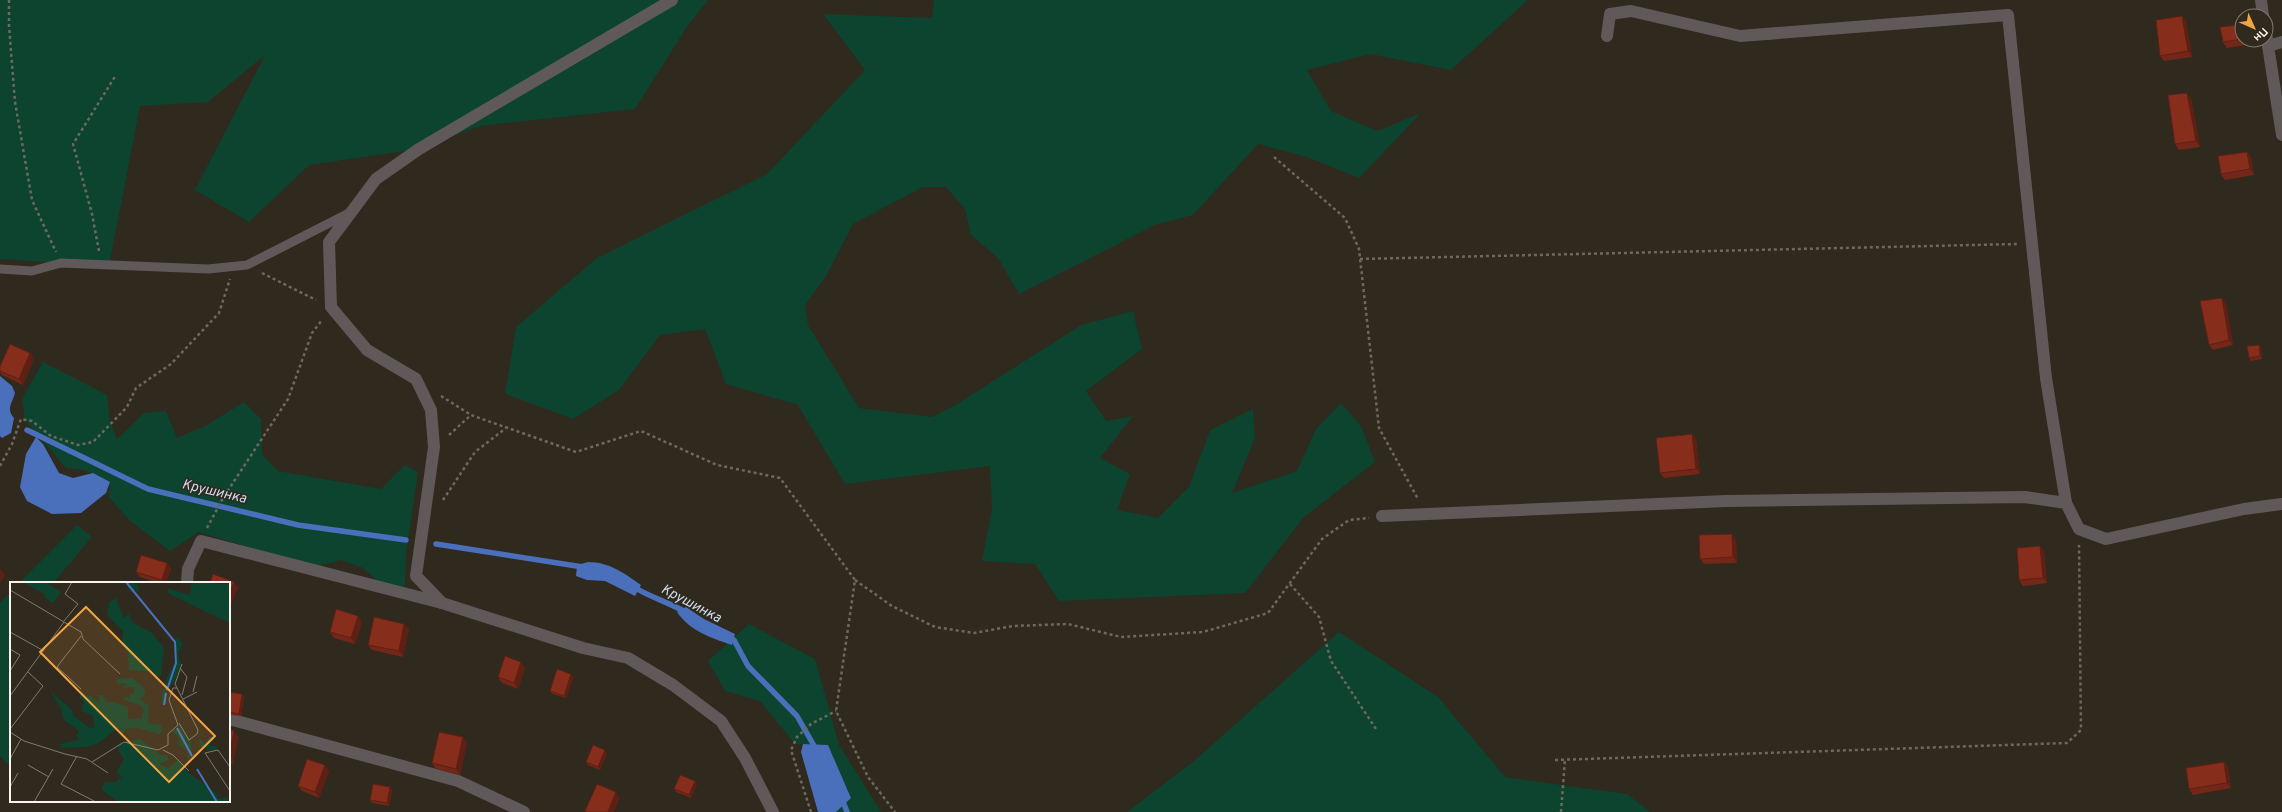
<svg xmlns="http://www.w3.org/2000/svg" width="2282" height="812" viewBox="0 0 2282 812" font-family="Overpass,sans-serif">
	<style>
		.green { fill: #0c442f }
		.water { fill: #4a6fbb }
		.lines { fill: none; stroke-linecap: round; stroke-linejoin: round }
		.stream { stroke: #4a6fbb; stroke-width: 5.5 }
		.path { stroke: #6e695f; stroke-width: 2.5; stroke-dasharray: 3 3; stroke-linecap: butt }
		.service { stroke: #60595a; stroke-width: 9 }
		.minor { stroke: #60595a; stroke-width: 12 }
		.wall { fill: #732718 }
		.shaded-wall { fill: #5e2014 }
		.building { fill: #862d1c; stroke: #5e2014 }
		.labels { text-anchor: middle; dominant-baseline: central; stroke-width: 3; stroke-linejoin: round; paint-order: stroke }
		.water-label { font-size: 14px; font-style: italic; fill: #cfdaef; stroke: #2f291e }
		.inset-river { fill: none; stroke: #4a6fbb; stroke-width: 2 }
		.inset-road { fill: none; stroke: #807a71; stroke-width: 1 }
		.view { fill: #f3a442; fill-opacity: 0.15; stroke: #f3a442; stroke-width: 2 }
		.inset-edge { fill: none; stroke: #f9f4ed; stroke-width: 2 }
	</style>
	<rect width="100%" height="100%" fill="#2f291e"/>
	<g class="green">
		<path d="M0 0H708L688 25 635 109 479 126 419 149 309 165 249 222 195 190 265 55 208 102 140 106 109 266 0 259Z"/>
		<path d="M934 0H1528L1451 70 1370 54 1307 70 1331 111 1377 131 1421 113 1359 178 1307 157 1258 144 1193 215 1155 225 1019 294 998 258 971 235 965 209 946 187H923L853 224 826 276 805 305 808 325 859 408 932 417 957 404 1081 325 1133 311 1142 349 1086 391 1106 421 1133 416 1100 458 1130 474 1117 510 1158 518 1189 487 1210 430 1253 409 1255 438 1232 493 1297 471 1316 429 1341 403 1361 426 1375 462 1304 517 1245 593 1059 601 1035 564 982 561 992 509 990 466 845 484 798 405 726 384 705 329 660 335 619 390 573 419 505 394 516 327 597 258 767 174 865 70 823 14 932 18Z"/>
		<path d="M43 362 107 395 110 422 117 439 144 413 166 411 177 438 205 426 244 402 261 419 262 454 278 471 381 489 405 465 418 472 406 554 405 585 391 593 363 568 341 560 313 567 199 532 170 551 130 521 109 497 110 482 84 470 66 468 25 420 22 399Z"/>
		<path d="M77 525 92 537 53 583H19Z"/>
		<path d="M11 592V767L0 756V603Z"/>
		<path d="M749 624 815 659 839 745 881 812H836L851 798 828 745 795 744 760 701 725 691 708 661Z"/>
		<path d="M1339 632 1438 697 1505 777 1627 794 1650 812H1127L1194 761Z"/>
	</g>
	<g class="water">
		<path d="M0 376 12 386 15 393C12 404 6 408 14 418L11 433 2 438 0 436Z"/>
		<path d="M36 437 43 444 59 473 73 478 93 473 110 482 106 493 81 513 52 514 27 501 20 487 26 454Z"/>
		<path d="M588 562C609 562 624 573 641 585L635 596 605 581 587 580 576 576 577 565Z"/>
		<path d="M686 607 704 619 735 634 732 645C711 638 690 631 677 612Z"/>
		<path d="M803 744 828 745 851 798 836 812H818L801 752Z"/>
	</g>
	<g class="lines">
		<g class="stream">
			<path d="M27 430 148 489 298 525 406 540"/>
			<path d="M436 544 583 567"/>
			<path d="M632 586C649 597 669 602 687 613"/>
			<path d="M729 637 734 640 748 666 797 716 817 751"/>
			<path d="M842 799 847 812"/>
		</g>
		<g class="path">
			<path d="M9 0V26L15 102 32 200 56 252"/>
			<path d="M1274 157 1345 218 1359 249 1379 428 1418 499"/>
			<path d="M99 251 92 214 73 144 116 75"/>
			<path d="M1360 259 2017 244"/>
			<path d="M262 273 316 300"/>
			<path d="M441 396 471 415"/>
			<path d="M449 435 471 415 576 452 641 431 717 465 780 478 855 580 836 711 868 777 895 812"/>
			<path d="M0 466 12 444 21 419 32 421 51 436 78 445 93 442 127 407 136 388 171 364 219 313 230 279"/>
			<path d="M443 500 475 452 506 428"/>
			<path d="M207 528 223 498 288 399 312 333 322 320"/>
			<path d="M855 580 892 606 935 627 974 633 1013 626 1068 624 1121 637 1203 632 1268 613 1322 539 1349 520 1369 518"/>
			<path d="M1290 584 1319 617 1331 661 1376 729"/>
			<path d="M1555 760 2067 743 2081 730 2079 545"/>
			<path d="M811 812 791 750 797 737 811 724 836 711"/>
			<path d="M1561 812 1565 759"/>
		</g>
		<path class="service" d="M0 269 32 271 61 263 208 269 247 265 351 212"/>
		<g class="minor">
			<path d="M672 0 419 149 376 179 329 242 331 307 367 350 416 379 431 410 434 447 416 576 442 603 583 648 628 658 673 685 721 721 745 758 773 812"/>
			<path d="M2261 0 2263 16"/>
			<path d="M2266 33 2282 135"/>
			<path d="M1607 36 1610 14 1631 11 1740 36 2008 15 2046 378 2066 503"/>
			<path d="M2268 46 2282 42"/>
			<path d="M1382 516 1726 501 2025 497 2066 503 2079 529 2106 539 2244 509 2282 504"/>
			<path d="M187 583 188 569 201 541 442 603"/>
			<path d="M229 719 458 781 524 812"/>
		</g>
	</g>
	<g class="wall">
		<path d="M2182 16 2186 22 2192 57 2164 61 2160 56Z"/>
		<path d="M2239 25 2242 30V40H2245L2246 45 2227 48 2223 42Z"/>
		<path d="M2191 99 2200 147 2179 150 2175 144Z"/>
		<path d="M2247 152 2251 158 2254 175 2225 180 2221 174Z"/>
		<path d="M2226 304 2233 345 2213 350 2209 345Z"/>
		<path d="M2259 345 2261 348 2262 359 2251 361 2249 358Z"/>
		<path d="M30 353 34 359 23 385 2 375 0 372V366Z"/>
		<path d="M1692 434 1696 440 1700 474 1664 478 1660 473Z"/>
		<path d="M1736 540 1737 563 1704 564 1700 559Z"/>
		<path d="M2044 551 2047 583 2023 586 2019 580Z"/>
		<path d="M167 563 171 569 166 583H158L140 577 136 572Z"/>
		<path d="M362 622 355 644 334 638 330 632Z"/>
		<path d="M404 624 409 629 403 657 372 650 368 645Z"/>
		<path d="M525 668 518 689 502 683 498 677Z"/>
		<path d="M573 677 566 698 552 694 550 691Z"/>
		<path d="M229 692 244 697 241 716 229 715Z"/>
		<path d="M229 730 238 737 233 764 229 763Z"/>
		<path d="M467 743 460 775 436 769 432 763Z"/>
		<path d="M607 753 600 770 588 765 586 762Z"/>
		<path d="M2224 762 2228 768 2231 788 2193 795 2189 789Z"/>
		<path d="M325 765 329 771 319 798 302 791 298 786Z"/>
		<path d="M697 784 691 798 676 792 674 789Z"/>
		<path d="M390 787 392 790 389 806 372 803 370 800Z"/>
	</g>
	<g class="shaded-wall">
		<path d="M2182 16 2186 22 2192 57 2188 51Z"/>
		<path d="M2239 25 2242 30V39Z"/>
		<path d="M2243 40H2245L2246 45Z"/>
		<path d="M2187 93 2191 99 2200 147 2196 141Z"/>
		<path d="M2247 152 2251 158 2254 175 2250 169Z"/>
		<path d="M2222 298 2226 304 2233 345 2229 340Z"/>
		<path d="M2259 345 2261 348 2262 359 2260 356Z"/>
		<path d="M30 353 34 359 23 385 19 379Z"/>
		<path d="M1692 434 1696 440 1700 474 1696 469Z"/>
		<path d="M1732 534 1736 540 1737 563 1733 557Z"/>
		<path d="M2040 546 2044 551 2047 583 2043 578Z"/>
		<path d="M167 563 171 569 166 583H164L162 580Z"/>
		<path d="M0 568 5 575 0 584Z"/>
		<path d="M234 582 238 588 229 609V594Z"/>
		<path d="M358 616 362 622 355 644 351 638Z"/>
		<path d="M404 624 409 629 403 657 399 651Z"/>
		<path d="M521 662 525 668 518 689 514 683Z"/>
		<path d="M571 674 573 677 566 698 564 696Z"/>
		<path d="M242 694 244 697 241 716 239 714Z"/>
		<path d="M234 731 238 737 233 764 229 758Z"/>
		<path d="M463 737 467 743 460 775 456 769Z"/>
		<path d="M605 750 607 753 600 770 598 767Z"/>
		<path d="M2224 762 2228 768 2231 788 2227 783Z"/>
		<path d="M325 765 329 771 319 798 315 792Z"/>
		<path d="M695 781 697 784 691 798 689 795Z"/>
		<path d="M390 787 392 790 389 806 387 803Z"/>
		<path d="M616 792 620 798 614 812H608Z"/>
	</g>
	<g class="building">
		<path d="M2182 16 2188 51 2160 56 2156 20Z"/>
		<path d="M2239 25 2242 39 2223 42 2220 27Z"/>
		<path d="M2187 93 2196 141 2175 144 2168 95Z"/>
		<path d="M2247 152 2250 169 2221 174 2218 156Z"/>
		<path d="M2222 298 2229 340 2209 345 2200 301Z"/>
		<path d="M10 344 30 353 19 379 0 371V366Z"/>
		<path d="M2259 345 2260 356 2249 358 2247 346Z"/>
		<path d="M1692 434 1696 469 1660 473 1656 438Z"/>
		<path d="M1732 534 1733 557 1700 559 1699 535Z"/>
		<path d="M2040 546 2043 578 2019 580 2017 548Z"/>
		<path d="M141 555 167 563 162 580 136 572Z"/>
		<path d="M213 574 234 582 229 594V583H210Z"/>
		<path d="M336 609 358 616 351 638 330 632Z"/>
		<path d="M374 617 404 624 399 651 368 645Z"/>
		<path d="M505 656 521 662 514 683 498 677Z"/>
		<path d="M557 669 571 674 564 696 550 691Z"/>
		<path d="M229 692 242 694 239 714 229 712Z"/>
		<path d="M229 730 234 731 229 757Z"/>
		<path d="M439 732 463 737 456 769 432 763Z"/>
		<path d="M593 745 605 750 598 767 586 762Z"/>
		<path d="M307 759 325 765 315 792 298 786Z"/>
		<path d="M2224 762 2227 783 2189 789 2186 768Z"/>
		<path d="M680 775 695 781 689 795 674 789Z"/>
		<path d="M373 784 390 787 387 803 370 800Z"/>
		<path d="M597 784 616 792 608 812H587L585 811Z"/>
	</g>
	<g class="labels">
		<g class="water-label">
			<text transform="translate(214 492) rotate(13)">Крушинка</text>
			<text transform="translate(691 604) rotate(28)">Крушинка</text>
		</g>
	</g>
	<g transform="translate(10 582)">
		<rect width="220" height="220" fill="#2f291e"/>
		<path d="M35 0 51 10 43 21 34 15 35 12 14 1ZM118 0H124L129 5V10L125 8 123 11 117 5ZM181 0 220 2V41L159 12 157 6 180 13ZM106 16 114 36 119 32 123 41 141 50 154 66 151 94H147L144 90 119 88 118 70 112 63 113 49 97 33 99 20ZM167 54 173 62 168 71 171 82 164 100 155 110 157 122H152L151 116 157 95 165 80 164 66ZM108 96H123L134 106 136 112 130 117 139 124 138 141 151 143 153 149 149 152 126 146 115 147 114 152 108 146 87 162 76 165 52 166 50 162 70 157 66 154 69 149 54 138 51 127 40 109 62 128 64 134 78 145 84 146 83 134 72 129 74 119 70 117V113L81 114 89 121V114L85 113H93L96 120H104L118 125V137H131L134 128 130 123 113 118 115 115 120 116 119 112 123 111 125 107 123 105 112 106 117 102 106 101ZM171 144 181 159 182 174 178 177 177 168 168 163 170 157 162 149ZM199 155H202L200 164H207L206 168 197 169 196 165H185L191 163 188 158 190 157 195 162ZM130 157 151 173H158L159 178 149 182 158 186 168 178 179 191 205 210 209 217 217 215 220 220H109L97 212 92 207 94 200H106L112 194 106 191 114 177 108 168 110 162Z" fill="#0c442f"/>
		<path class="inset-river" d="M116 0 165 60 166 81 157 108M154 123 156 111M167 146 182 174M187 187 207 220"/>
		<path class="inset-road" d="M0 8 54 40 0 114M54 39 68 22 55 12 62 0M54 40 71 50 73 57 110 92M0 50 34 69M0 67 10 73 0 89M170 86 177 95 172 113M167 106 188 148 187 152 179 158 169 141M71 107 47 85 71 54M183 110 187 94M173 117 187 110M0 147 33 104 18 90M0 150 14 159 55 172 77 177 98 191M153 168 163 173 179 189M67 174 51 202 86 220M0 177 11 157M82 180 114 160 148 168 158 163V152L168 143 159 118 163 106H167L165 102 172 82M18 183 39 195M220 185 208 168 195 171 220 209M0 205 8 191M24 220 43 187"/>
		<path class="view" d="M76 25 205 154 159 200 30 70Z"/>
		<rect width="220" height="220" class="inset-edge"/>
	</g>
	<g transform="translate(2254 28) rotate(135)"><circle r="19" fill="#2f291e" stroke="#807a71"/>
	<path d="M0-3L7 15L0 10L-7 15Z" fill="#f3a442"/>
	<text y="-6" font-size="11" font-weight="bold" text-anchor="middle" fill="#f9f4ed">Пн</text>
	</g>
</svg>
